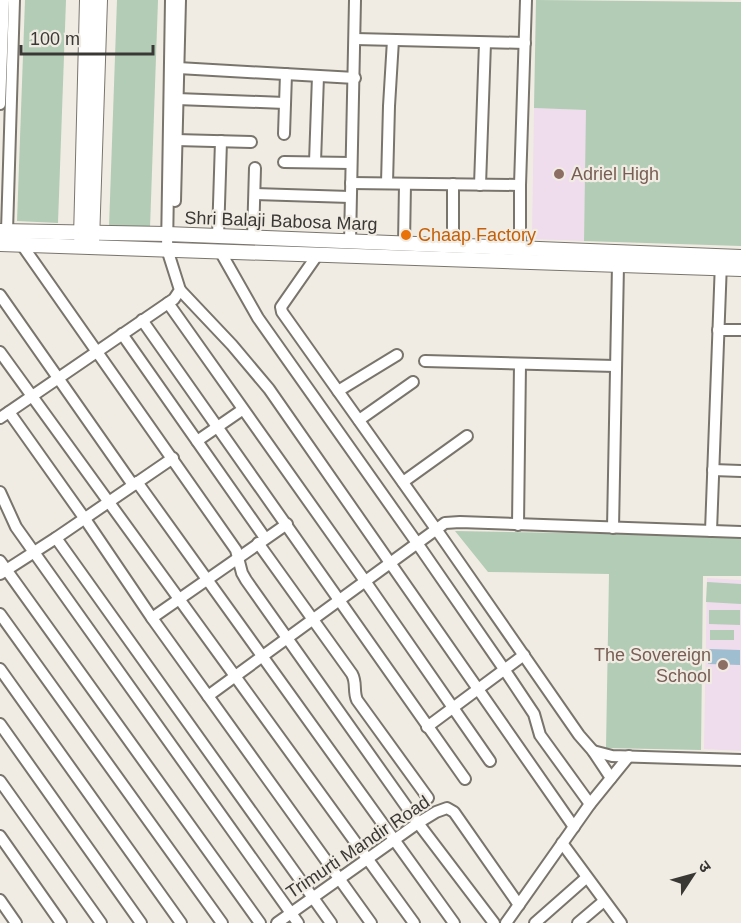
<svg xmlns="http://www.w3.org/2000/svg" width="741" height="923" viewBox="0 0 741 923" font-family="Helvetica,'Noto Sans Devanagari',sans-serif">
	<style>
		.education { fill: #efdced }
		.green { fill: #b2ccb6 }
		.water { fill: #9fbecf }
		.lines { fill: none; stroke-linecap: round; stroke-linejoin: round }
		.minor-casing { stroke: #79756d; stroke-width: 14 }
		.tertiary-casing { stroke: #79756d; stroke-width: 16 }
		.minor { stroke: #fff; stroke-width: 10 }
		.tertiary { stroke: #fff; stroke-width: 14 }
		.education-dot { fill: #8d6e63; stroke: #f1ece3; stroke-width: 2 }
		.food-dot { fill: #e8710a; stroke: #f1ece3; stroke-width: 2 }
		.labels { text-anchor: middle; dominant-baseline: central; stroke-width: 4.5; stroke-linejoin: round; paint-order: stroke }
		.education-label { font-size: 18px; fill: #785e54; stroke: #f1ece3; text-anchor: start }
		.street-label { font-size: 18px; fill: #3a3835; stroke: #f1ece3 }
		.food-label { font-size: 18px; fill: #c56008; stroke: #f1ece3; text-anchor: start }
	</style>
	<rect width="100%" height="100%" fill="#f1ece3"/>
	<g class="education">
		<path d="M534 108 587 110 584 241 532 239Z"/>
		<path d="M707 578 741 580V751L704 749Z"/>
	</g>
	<g class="green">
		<path d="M25 0H66L58 223 17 221Z"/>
		<path d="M117 0H158L150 228 109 227Z"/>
		<path d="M536 0 741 2V246L584 241 586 110 534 108Z"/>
		<path d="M455 531 741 536V576H703L701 750 606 748 609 574 488 572Z"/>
		<path d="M707 582 741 584V604L706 602Z"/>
		<path d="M709 610H740V625L709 624Z"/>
		<rect x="710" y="630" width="24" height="10"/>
	</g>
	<path class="water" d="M709 649 740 650V665L708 664Z"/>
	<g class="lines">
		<defs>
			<g id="minor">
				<path d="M355 39 525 43"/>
				<path d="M178 68 355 78"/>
				<path d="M177 99 285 103"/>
				<path d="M0 104 4 0"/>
				<path d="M284 134 286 74"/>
				<path d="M176 140 251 142"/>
				<path d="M284 162 351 163"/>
				<path d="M315 162 318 76"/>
				<path d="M351 183 520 185"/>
				<path d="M387 183 389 106 393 40"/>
				<path d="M453 184V246"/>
				<path d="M480 185 485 43"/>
				<path d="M255 194 350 197"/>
				<path d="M175 201 180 0"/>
				<path d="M7 231 14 0"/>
				<path d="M218 236 221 141"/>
				<path d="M253 238 255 168"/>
				<path d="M350 242 355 0"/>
				<path d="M404 244 405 184"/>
				<path d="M22 245 236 550 242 573 246 580 418 823 494 923"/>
				<path d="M220 251 258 318 417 543 504 669 534 714 540 735 590 804"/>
				<path d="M318 254 281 307 282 312 436 529 579 735 593 751 611 778"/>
				<path d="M520 255V185L526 0"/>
				<path d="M180 290 232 345 269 389 574 827"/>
				<path d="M0 295 133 485"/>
				<path d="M168 303 365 581 490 761"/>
				<path d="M142 320 465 779"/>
				<path d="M718 330H741"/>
				<path d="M122 334 265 538"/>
				<path d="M0 352 414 923"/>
				<path d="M425 361 615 366"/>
				<path d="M338 391 397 355"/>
				<path d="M9 412 85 519 152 618 371 923"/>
				<path d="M0 418 174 299 180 290 167 249 171 0"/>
				<path d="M359 420 413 382"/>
				<path d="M197 441 242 410"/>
				<path d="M713 470 741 471"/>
				<path d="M137 482 454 923"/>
				<path d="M403 482 467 436"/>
				<path d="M0 492 16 527 298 923"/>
				<path d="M518 525 520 364"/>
				<path d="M613 528 618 265"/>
				<path d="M711 531 721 262"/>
				<path d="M56 538 331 923"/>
				<path d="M258 543 352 674C357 683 353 691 357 700L428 798"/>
				<path d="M0 561 260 923"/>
				<path d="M0 574 56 538 173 458"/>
				<path d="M0 614 222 923"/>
				<path d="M152 618 287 524"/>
				<path d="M0 669 181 923"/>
				<path d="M208 696 445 523 460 522 741 532"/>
				<path d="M0 724 141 923"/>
				<path d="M427 727 524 655"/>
				<path d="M593 751 612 756 741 760"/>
				<path d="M0 781 101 923"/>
				<path d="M0 836 61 923"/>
				<path d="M562 843 621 923"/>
				<path d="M0 900 16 923"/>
				<path d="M277 923 418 823 436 812 447 808 454 812 519 905"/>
				<path d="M506 923 590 804 629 756"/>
				<path d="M535 923 586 878"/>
				<path d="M578 923 604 901"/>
			</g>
			<g id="tertiary">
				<path d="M0 231 167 234 741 257"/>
				<path d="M81 238 87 0"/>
				<path d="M92 241 100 0"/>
				<path d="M0 244 741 269"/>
			</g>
		</defs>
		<use href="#minor" class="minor-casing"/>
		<use href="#tertiary" class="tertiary-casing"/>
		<use href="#minor" class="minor"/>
		<use href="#tertiary" class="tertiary"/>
	</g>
	<g class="education-dot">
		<circle cx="559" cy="174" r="6"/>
		<circle cx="723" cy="665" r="6"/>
	</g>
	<circle class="food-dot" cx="406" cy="235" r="6"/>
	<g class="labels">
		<g class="education-label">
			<text x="571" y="174">Adriel High</text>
			<text x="711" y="655" text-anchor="end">The Sovereign<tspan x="711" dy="21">School</tspan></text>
		</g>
		<g class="street-label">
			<text transform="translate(281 221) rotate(2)">Shri Balaji Babosa Marg</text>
			<text transform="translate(358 847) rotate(-34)">Trimurti Mandir Road</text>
		</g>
		<g class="food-label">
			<text x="418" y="235">Chaap Factory</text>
		</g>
	</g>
	<g transform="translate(693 875) rotate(54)" stroke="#f1ece3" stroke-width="4.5" paint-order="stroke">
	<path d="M0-4.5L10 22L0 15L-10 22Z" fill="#3a3835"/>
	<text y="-9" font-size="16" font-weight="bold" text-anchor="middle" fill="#3a3835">उ</text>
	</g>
	<path d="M21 45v9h132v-9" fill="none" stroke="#3a3835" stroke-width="3"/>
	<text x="30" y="45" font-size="18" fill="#3a3835" stroke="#f1ece3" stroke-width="4.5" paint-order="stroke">100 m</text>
</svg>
